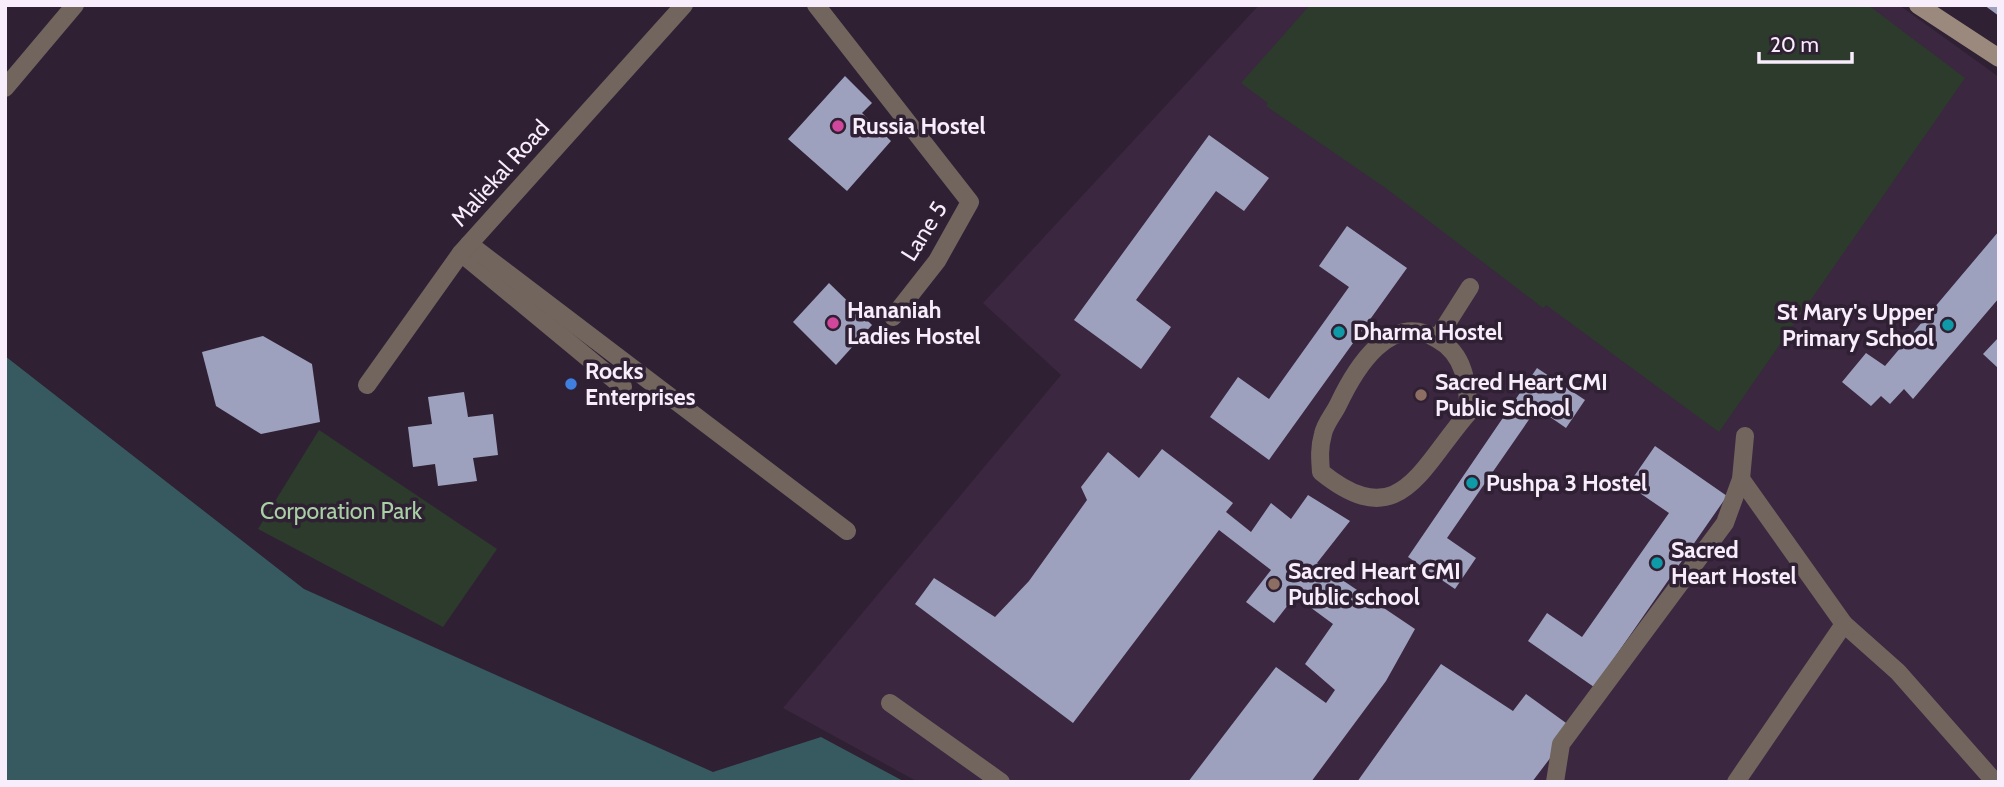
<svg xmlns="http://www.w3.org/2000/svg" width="2004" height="787" viewBox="0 0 2004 787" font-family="Cabin,sans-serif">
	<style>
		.built { fill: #3b2740 }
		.green { fill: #2c3b2b }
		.water { fill: #365a60 }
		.building { fill: #9ea1be }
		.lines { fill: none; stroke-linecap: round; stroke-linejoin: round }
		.service { stroke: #71655e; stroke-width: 18 }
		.minor { stroke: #71655e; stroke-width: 18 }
		.secondary { stroke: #9c897d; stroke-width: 18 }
		.hotel-dot { fill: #d1479c; stroke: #2f2034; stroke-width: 2.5 }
		.culture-dot { fill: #0f9aa8; stroke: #2f2034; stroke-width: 2.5 }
		.shop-dot { fill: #3f7fe0; stroke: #2f2034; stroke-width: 2.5 }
		.education-dot { fill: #8d6e63; stroke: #2f2034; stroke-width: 2.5 }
		.labels { text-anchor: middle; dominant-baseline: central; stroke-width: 7; stroke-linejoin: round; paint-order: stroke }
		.poi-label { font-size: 23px; font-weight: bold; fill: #f8edfb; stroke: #2f2034; text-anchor: start }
		.street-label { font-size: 23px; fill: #f8edfb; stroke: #2f2034 }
		.park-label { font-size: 23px; fill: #a9d0a5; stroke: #2f2034 }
	</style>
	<rect width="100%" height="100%" fill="#2f2034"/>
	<path class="built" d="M1259 5H1899L1999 77V782H918L783 708 1061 375 983 303Z"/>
	<g class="green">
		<path d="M1310 5H1868L1965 78 1719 432 1546 305 1543 308 1387 189 1266 106 1268 103 1241 83Z"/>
		<path d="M319 430 497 549 443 627 258 529Z"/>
	</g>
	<path class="water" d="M5 356 304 589 713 772 821 737 905 782H5Z"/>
	<g class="building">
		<path d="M1984 5H1999V16Z"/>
		<path d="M845 76 872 103 862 113 891 141 847 191 788 139Z"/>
		<path d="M1209 135 1269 178 1244 211 1216 191 1136 300 1171 327 1141 369 1074 320Z"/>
		<path d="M1347 226 1407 268 1269 460 1210 417 1238 377 1269 399 1349 287 1319 266Z"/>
		<path d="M1999 231V298L1913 399 1904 389 1890 404 1881 396 1871 406 1842 382 1866 353 1885 366Z"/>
		<path d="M829 283 872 325 836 365 793 322Z"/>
		<path d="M263 336 312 364 320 422 261 434 216 406 202 352Z"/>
		<path d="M1999 337V369L1983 354Z"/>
		<path d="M1537 368 1585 400 1566 428 1537 408 1447 538 1476 558 1455 589 1408 557Z"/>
		<path d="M464 392 468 417 493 414 498 455 473 458 477 481 438 486 435 464 413 467 408 427 432 424 428 397Z"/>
		<path d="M1655 446 1727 496 1594 687 1528 641 1547 613 1582 637 1669 513 1628 485Z"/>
		<path d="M1162 449 1233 503 1226 512 1251 532 1271 503 1291 519 1308 495 1350 521 1317 563 1415 629 1386 681 1311 782H1188L1276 667 1326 703 1335 690 1305 664 1333 624 1295 596 1274 623 1246 602 1271 570 1219 530 1073 723 915 604 934 578 995 617 1029 581 1087 500 1081 487 1108 452 1139 478Z"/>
		<path d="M1441 664 1513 711 1526 694 1573 728 1532 782H1357Z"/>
	</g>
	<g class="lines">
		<g class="service">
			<path d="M461 253 623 387"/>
			<path d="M1437 339C1390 310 1355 369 1338 405 1333 415 1325 424 1323 434 1319 448 1320 459 1321 472 1400 536 1420 468 1469 412 1467 383 1465 354 1437 339L1470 287"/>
			<path d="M1741 479 1844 624 1898 672 1995 782"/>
			<path d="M890 703 1001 782"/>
			<path d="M1555 782 1561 744 1725 523 1741 479 1745 436"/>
			<path d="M1736 782 1844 624"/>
		</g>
		<g class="minor">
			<path d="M816 5 970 202 937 261 893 317"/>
			<path d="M5 88 75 5"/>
			<path d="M469 244 847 531"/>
			<path d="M367 385 461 253 684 5"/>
		</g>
		<path class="secondary" d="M1918 5 1999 58"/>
	</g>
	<g class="hotel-dot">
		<circle cx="838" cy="126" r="7"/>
		<circle cx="833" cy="323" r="7"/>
	</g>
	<g class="culture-dot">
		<circle cx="1948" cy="325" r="7"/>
		<circle cx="1339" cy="332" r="7"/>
		<circle cx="1472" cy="483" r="7"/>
		<circle cx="1657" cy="563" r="7"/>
	</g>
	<circle class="shop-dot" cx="571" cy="384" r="7"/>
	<g class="education-dot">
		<circle cx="1421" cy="395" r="7"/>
		<circle cx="1274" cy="584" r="7"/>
	</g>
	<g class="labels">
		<g class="poi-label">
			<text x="852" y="126">Russia Hostel</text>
			<text x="847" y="310">Hananiah<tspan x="847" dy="26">Ladies Hostel</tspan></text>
			<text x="1934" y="312" text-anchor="end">St Mary's Upper<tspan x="1934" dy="26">Primary School</tspan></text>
			<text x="1353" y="332">Dharma Hostel</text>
			<text x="585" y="371">Rocks<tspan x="585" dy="26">Enterprises</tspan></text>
			<text x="1435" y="382">Sacred Heart CMI<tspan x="1435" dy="26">Public School</tspan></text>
			<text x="1486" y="483">Pushpa 3 Hostel</text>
			<text x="1671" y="550">Sacred<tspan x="1671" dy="26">Heart Hostel</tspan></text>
			<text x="1288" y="571">Sacred Heart CMI<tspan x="1288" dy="26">Public school</tspan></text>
		</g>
		<g class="street-label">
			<text transform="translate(500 173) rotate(-48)">Maliekal Road</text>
			<text transform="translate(924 231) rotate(-58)">Lane 5</text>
		</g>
		<g class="park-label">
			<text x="341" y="511">Corporation Park</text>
		</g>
	</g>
	<rect width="2004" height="787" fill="none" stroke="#f8edfb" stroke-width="14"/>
	<path d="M1759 52v10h93v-10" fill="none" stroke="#f8edfb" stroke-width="3.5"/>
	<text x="1770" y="52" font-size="21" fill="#f8edfb" stroke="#2f2034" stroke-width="5" paint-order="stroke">20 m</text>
</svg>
